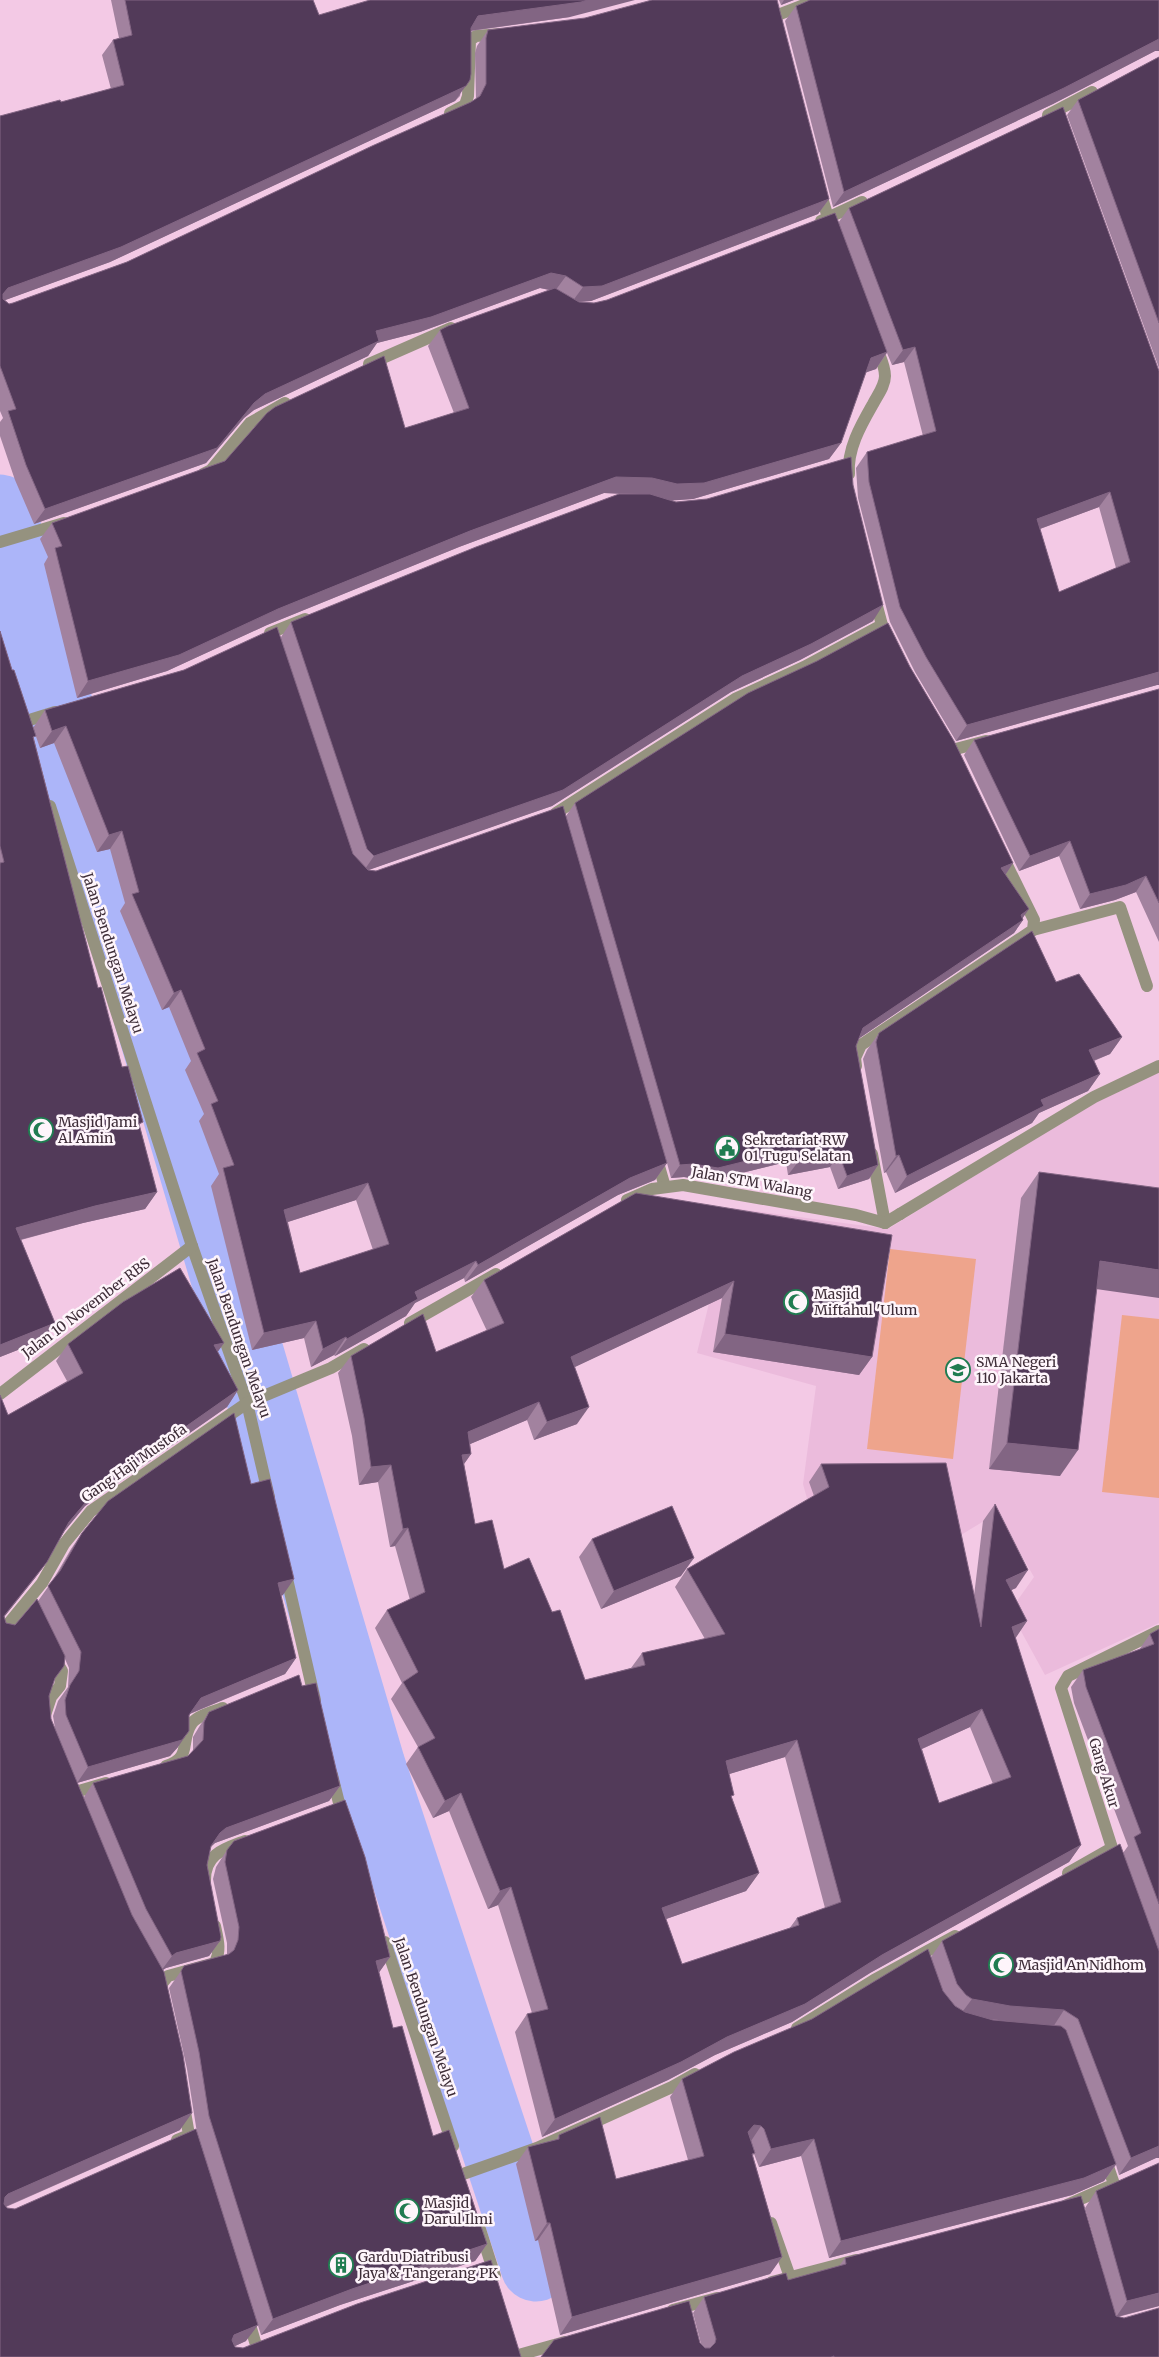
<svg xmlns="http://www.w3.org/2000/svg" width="1159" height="2357" viewBox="0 0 1159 2357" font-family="Merriweather,serif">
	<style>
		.built { fill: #ebbbdc }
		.green { fill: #eea48c }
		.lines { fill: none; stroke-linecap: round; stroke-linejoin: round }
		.river { stroke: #acb5f9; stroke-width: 71 }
		.service { stroke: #95927f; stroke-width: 12 }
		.minor { stroke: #95927f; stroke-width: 12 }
		.wall { fill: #a2829f; fill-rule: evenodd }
		.shaded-wall { fill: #826583 }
		.building { fill: #523a59; stroke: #826583; fill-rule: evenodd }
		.labels { text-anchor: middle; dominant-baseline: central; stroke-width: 5; stroke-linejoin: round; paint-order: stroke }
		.street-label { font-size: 14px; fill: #3e2d38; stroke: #fef5fb }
		.poi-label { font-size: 14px; fill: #3e2d38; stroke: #fef5fb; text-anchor: start }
	</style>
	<rect width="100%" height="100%" fill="#f3c9e5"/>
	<path class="built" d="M1159 1063V1623L1045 1675 1010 1611 1034 1577 997 1513 838 1610 803 1484 816 1386 697 1353 732 1208 888 1229Z"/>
	<g class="green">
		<path d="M890 1249 976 1259 953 1459 867 1449Z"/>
		<path d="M1122 1315 1159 1319V1498L1102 1492Z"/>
	</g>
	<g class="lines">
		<path class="river" d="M0 510 370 1766 536 2266"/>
		<g class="service">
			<path d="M900 1214 1094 1097 1159 1066"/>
			<path d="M771 2223 790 2277"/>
		</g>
		<g class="minor">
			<path d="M775 16 817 0"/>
			<path d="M450 113 465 105 468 96 470 40 476 36 501 34"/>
			<path d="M1048 115 1092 92"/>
			<path d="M820 191 832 231"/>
			<path d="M821 221 862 202"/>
			<path d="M369 364 451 328"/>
			<path d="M203 474 211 470 250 423 285 403"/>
			<path d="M849 474C847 449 861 425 873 404 877 396 885 386 885 376 885 365 879 355 876 346"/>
			<path d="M0 542 64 523"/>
			<path d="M874 595 882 625 890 640"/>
			<path d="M273 640 270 633 305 619"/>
			<path d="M23 722 55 712"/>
			<path d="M952 750 986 741"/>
			<path d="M50 806 192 1246 247 1403 269 1497"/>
			<path d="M558 820 556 813 735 699 804 667 882 625"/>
			<path d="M1033 930 1120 907 1147 986"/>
			<path d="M856 1066 855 1058 861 1045 1033 930 1034 920 1002 855"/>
			<path d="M872 1154 885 1223"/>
			<path d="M656 1156 665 1187"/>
			<path d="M627 1200 652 1189 683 1185 856 1215 885 1223"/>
			<path d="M885 1223 900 1214"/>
			<path d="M410 1323 496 1274"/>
			<path d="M0 1394 192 1246"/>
			<path d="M285 1570 315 1700"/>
			<path d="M0 1634 42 1583 64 1544 91 1511 247 1403 331 1368 364 1349"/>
			<path d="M45 1715 51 1697 60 1686 62 1671 54 1657"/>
			<path d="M166 1766C193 1758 179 1741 192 1723 197 1716 214 1711 223 1708"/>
			<path d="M332 1775 343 1819"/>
			<path d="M72 1793 106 1783"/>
			<path d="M1114 1854 1061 1688 1068 1676 1159 1631"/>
			<path d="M1068 1873 1112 1848"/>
			<path d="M205 1880C205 1854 224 1849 245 1841"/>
			<path d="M385 1942 453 2146"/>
			<path d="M161 1993 160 1986 168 1976 215 1963C221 1950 218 1940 215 1926"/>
			<path d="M797 2028 874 1980 955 1936"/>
			<path d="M177 2140 189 2135 184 2106"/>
			<path d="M1105 2158 1114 2184"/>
			<path d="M463 2174 537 2148 672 2087 695 2074"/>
			<path d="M1067 2205 1108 2187"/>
			<path d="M480 2229 495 2276"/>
			<path d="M772 2282 856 2260"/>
			<path d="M673 2310 717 2298"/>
			<path d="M248 2318 256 2345"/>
			<path d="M515 2356 565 2342"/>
		</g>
	</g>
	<g class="wall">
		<path d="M111 0H313L319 15 570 17 471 31 460 96 455 101 110 262 5 300 9 304 13 303 127 262 471 102 476 99 475 53 477 46 488 30 829 199 818 214 591 301 581 302 594 303 607 300 838 223 849 208 1063 107 1157 685 956 741 915 672 890 622 858 498 856 468 867 452 923 436 904 362 892 365 887 353 876 369 866 372 841 443 829 459 693 499 672 500 676 502 707 499 853 485 873 621 800 660 731 692 552 806 368 870 376 871 566 816 575 803 910 667 1013 863 1005 875 1023 920 1014 933 859 1038 856 1046 878 1165 869 1179 838 1189 830 1167 788 1175 786 1162 709 1181 684 1177 671 1178 667 1163 655 1180 618 1195 465 1282 464 1278 415 1303 406 1316 335 1356 334 1355 311 1367 304 1338 252 1350 211 1186 219 1174 199 1121 204 1114 185 1070 191 1061 169 1007 162 1010 120 911 125 903 110 849 97 852 54 743 40 748 33 728 45 710 184 670 281 637 291 622 619 494 604 493 459 547 267 625 167 671 77 698 44 564 48 557 40 539 52 523 405 428 454 413 428 346 440 330 549 290 540 288 420 332 377 343 368 356 254 410 244 418 206 463 34 524 15 480 0 436V422L3 418 0 411V116L61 102 111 89 102 55 113 40 119 38ZM1099 507 1116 568 1059 592 1040 529ZM356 1200 373 1250 300 1273 288 1222Z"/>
		<path d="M779 0H794L781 5Z"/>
		<path d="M1159 0V51H1155L1053 104 833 207 785 21 796 6Z"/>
		<path d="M1159 57V368L1067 115 1078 100Z"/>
		<path d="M0 631 34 739 98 988 140 1127 157 1192 145 1209 83 1223 21 1240 55 1323 43 1340 0 1357Z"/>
		<path d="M1159 689V942L1136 892 1115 900 1080 909 1059 856 1019 871 964 755 974 740Z"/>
		<path d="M1056 982 1122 1037 1110 1054 1094 1061 1100 1074 1088 1091 1039 1113 1032 1123 895 1193 886 1172 884 1173 863 1059 867 1050 879 1033Z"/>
		<path d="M1039 1172 1097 1289 1060 1476 989 1469 1021 1198Z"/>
		<path d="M636 1193 872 1357 859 1375 713 1352 722 1298 574 1367 577 1424 534 1440 527 1420 470 1444 471 1454 464 1464 475 1524 504 1569 552 1612 585 1680 631 1668 642 1653 705 1639 675 1587 687 1569 814 1496 809 1482 821 1464 974 1596 983 1521 995 1504 1016 1588 1011 1590 1027 1621 1015 1638 1081 1845 1069 1862 870 1973 792 2022 715 2055 668 2080 542 2137 515 2032 527 2014 532 2013 498 1905 488 1909 449 1811 433 1818 406 1764 418 1747 391 1699 402 1683 375 1628 387 1610 410 1600 395 1546 390 1547 378 1482 359 1485 352 1436 338 1373 351 1356 436 1352 487 1331 471 1297 484 1280ZM970 1727 993 1784 939 1803 922 1749ZM785 1757 825 1908 797 1918 789 1929 682 1964 666 1919 746 1891 759 1873 732 1798 729 1774Z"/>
		<path d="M224 1343 217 1352 238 1390 227 1407 85 1506 65 1530 47 1562 35 1578 4 1617 6 1623 15 1625 38 1601 53 1580 71 1549 82 1533 251 1484 283 1595 281 1596 296 1658 285 1674 190 1714 178 1747 170 1756 77 1783 84 1797 93 1783 188 1756 193 1751V1737L199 1727 209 1712 302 1686 340 1786 329 1801 215 1843 211 1847 207 1865 220 1941 209 1956 166 1968 163 1970 180 2130 6 2207 7 2208 246 2341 235 2346V2347L243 2348 0 2357V1395L8 1415 67 1381 56 1361 68 1344ZM65 1659 69 1668 68 1687 58 1701 53 1716 55 1728 51 1719 49 1696 54 1680 64 1666Z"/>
		<path d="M592 1539 681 1576 601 1609 579 1557Z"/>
		<path d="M1159 1629V2158H1156L1119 2175 1116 2165 1104 2181 1072 2195 829 2258 801 2156 759 2167 754 2154 753 2156 782 2257 770 2274 560 2335 538 2240 535 2241 516 2164 528 2147 556 2140 559 2135 616 2179 688 2160 670 2097 682 2079 812 2019 931 1957 942 1941 1123 1853 1128 1846 1074 1703 1071 1687 1083 1670 1139 1650 1150 1634Z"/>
		<path d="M227 1850 390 1957 379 1972 393 2028 433 2136 487 2244 475 2261 340 2305 261 2335 197 2133 187 2069 169 1988 181 1971 227 1955V1943L213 1879 216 1867Z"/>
		<path d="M1096 2191 1159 2306 1118 2317 1159 2357H541L700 2343 701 2344 693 2313 704 2297 788 2280 839 2266 845 2258 1104 2274 1085 2208Z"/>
	</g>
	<g class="shaded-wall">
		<path d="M588 0H635L570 17 468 31 478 16Z"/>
		<path d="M784 0H794L781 5Z"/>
		<path d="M1159 39V51H1155L1053 104 833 207 844 192Z"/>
		<path d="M470 80 455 101 110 262 0 302V298L8 288Z"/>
		<path d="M829 199 818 214 591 301 572 302 583 287Z"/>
		<path d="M551 273 566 276 555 291 540 288 420 332 377 343 368 356 254 410 244 418 206 463 34 524 45 509 254 403 265 394 376 331Z"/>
		<path d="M915 347 904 362 892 365 903 350Z"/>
		<path d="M887 352 876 369 859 375 871 358Z"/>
		<path d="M841 443 829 459 693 499 666 501 640 494 604 493 459 547 267 625 167 671 77 698 88 681 278 609 470 531 616 477Z"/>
		<path d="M1110 492 1099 507 1026 534 1037 519Z"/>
		<path d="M883 605 873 621 800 660 731 692 552 806 363 872 374 856 742 676Z"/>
		<path d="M1159 672V685H1157L956 741 967 725Z"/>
		<path d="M66 726 54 743 40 748 52 731Z"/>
		<path d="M122 831 110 849 97 852 109 835Z"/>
		<path d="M1070 841 1059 856 1019 871 1030 856Z"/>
		<path d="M1013 863 1004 877 1001 868Z"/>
		<path d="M1146 876 1136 892 1115 900 1080 909 1090 894Z"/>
		<path d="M1029 909 1020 922 1023 920 1014 933 854 1042 863 1028Z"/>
		<path d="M181 990 169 1007 162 1010 174 993Z"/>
		<path d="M1122 1037 1110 1054 1077 1067 1089 1050Z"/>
		<path d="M1100 1074 1088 1091 1039 1113 1032 1123 895 1193 907 1176 1041 1100Z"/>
		<path d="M795 1149 786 1162 709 1181 684 1177 671 1178 680 1165Z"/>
		<path d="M839 1154 830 1167 788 1175 798 1162Z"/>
		<path d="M899 1155 886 1172 884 1173 896 1156Z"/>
		<path d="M667 1163 655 1180 618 1195 465 1282 478 1265 630 1178Z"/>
		<path d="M878 1165 869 1179 838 1189 847 1176Z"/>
		<path d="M368 1183 356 1200 272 1227 284 1210Z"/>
		<path d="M157 1192 145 1209 83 1223 4 1244 16 1228 95 1206Z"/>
		<path d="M476 1261 464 1278 415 1303 406 1316 335 1356 347 1339 415 1292Z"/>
		<path d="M1100 1261 1159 1270V1298L1082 1287Z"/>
		<path d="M734 1281 722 1298 558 1375 571 1357Z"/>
		<path d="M316 1321 304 1338 252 1350 264 1333Z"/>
		<path d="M55 1323 43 1340 0 1357V1345Z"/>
		<path d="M725 1334 872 1357 859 1375 713 1352Z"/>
		<path d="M346 1337 334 1355 311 1367 323 1349Z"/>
		<path d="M224 1343 212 1360 214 1345Z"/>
		<path d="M238 1390 227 1407 85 1506 58 1539 69 1522 97 1489Z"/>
		<path d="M539 1402 527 1420 456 1450 468 1432Z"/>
		<path d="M589 1407 577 1424 534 1440 547 1422Z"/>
		<path d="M1007 1443 1078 1450 1060 1476 989 1469Z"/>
		<path d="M471 1454 459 1471 462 1455Z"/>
		<path d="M391 1465 378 1482 359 1485 371 1467Z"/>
		<path d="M408 1528 395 1546 390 1547 403 1529Z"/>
		<path d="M694 1558 681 1576 601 1609 614 1591Z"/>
		<path d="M47 1562 35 1578 0 1622 4 1616Z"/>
		<path d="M1028 1570 1016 1588 994 1598 1006 1580Z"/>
		<path d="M294 1579 283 1595 267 1599 278 1583Z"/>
		<path d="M1027 1621 1015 1639 1012 1627Z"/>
		<path d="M296 1658 285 1674 189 1714 201 1698Z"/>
		<path d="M982 1709 970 1727 906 1756 918 1739Z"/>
		<path d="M189 1731 178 1747 170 1756 77 1783 88 1767Z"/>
		<path d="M797 1740 785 1757 713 1779 726 1761Z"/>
		<path d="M340 1786 329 1801 215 1843 209 1848 220 1833 226 1828Z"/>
		<path d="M461 1793 449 1811 433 1818 445 1801Z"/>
		<path d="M1081 1845 1069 1862 870 1973 792 2022 715 2055 668 2080 542 2137 555 2119 727 2037 882 1955Z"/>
		<path d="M759 1873 746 1891 649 1925 662 1908Z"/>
		<path d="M511 1887 498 1905 488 1909 500 1891Z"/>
		<path d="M220 1941 209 1956 166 1968 161 1971 172 1956 176 1953Z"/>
		<path d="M390 1957 378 1974 376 1961Z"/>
		<path d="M972 1999 1064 2010 1053 2027 960 2015Z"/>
		<path d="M192 2113 180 2130 0 2209 5 2197 8 2194Z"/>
		<path d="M754 2125 761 2126 749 2144 748 2132Z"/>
		<path d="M814 2139 801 2156 759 2167 771 2149Z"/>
		<path d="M1159 2146V2158H1156L1119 2175 1131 2158Z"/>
		<path d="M1116 2164 1104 2181 1072 2195 829 2258 841 2241Z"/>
		<path d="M547 2223H550L538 2240 535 2241Z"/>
		<path d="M487 2244 475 2261 340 2305 261 2335 273 2319 352 2289Z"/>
		<path d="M782 2257 770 2274 560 2335 572 2317Z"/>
		<path d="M1159 2293V2306L1116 2317 1127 2301Z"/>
		<path d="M258 2325 246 2341 222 2352 234 2335Z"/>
	</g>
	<g class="building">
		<path d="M125 0H313L319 15 370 0H588L581 2 478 16 471 28V74L470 80 466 86 121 247 8 288 3 294V299L9 304 13 303 127 262 372 146 471 102 480 96 486 84V38L488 30 585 18 652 0H777L829 199 602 286 583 287 566 276 551 273 431 317 376 331 379 341 265 394 254 403 217 448 45 509 26 465 8 411 16 409 0 366V116L60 100 61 102 124 85 113 40 132 35Z"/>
		<path d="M810 0H1159V39L1064 88 844 192 796 6Z"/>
		<path d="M1159 57V323L1078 100Z"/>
		<path d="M1063 107 1159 371V672L967 725 926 657 900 607 869 482 867 452 936 431 915 347 903 350 849 208ZM1110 492 1130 562 1059 592 1037 519Z"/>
		<path d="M835 213 887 352 871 358 841 443 704 483 677 484 652 478 616 477 470 531 278 609 179 655 88 681 55 548 62 546 52 523 225 461 267 413 275 407 384 356 405 428 469 408 440 330 448 326 555 288 579 302 594 303 607 300Z"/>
		<path d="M851 457 853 485 883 605 811 644 742 676 563 790 374 856 367 849 291 622 476 547 619 494H650L676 502 707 499Z"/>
		<path d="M888 623 910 667 954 741 1013 863 1001 868 1029 909 1021 915 1023 920 863 1028 856 1046 878 1165 847 1176 839 1154 798 1162 795 1149 718 1168 693 1164 680 1165 575 803 748 693 817 661Z"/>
		<path d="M277 627 353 854 368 870 376 871 563 806 667 1163 630 1178 478 1265 476 1261 415 1292 418 1299 347 1339 346 1337 323 1349 316 1321 264 1333 223 1168 234 1165 211 1104 218 1101 197 1053 205 1049 181 990 174 993 132 894 139 892 122 831 109 835 66 726 52 731 45 710 184 670ZM368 1183 389 1244 300 1273 284 1210Z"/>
		<path d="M0 631 12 670H14L36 736 33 737 98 988 101 987 122 1067 128 1066 143 1122 139 1124 157 1192 95 1206 16 1228 55 1323 0 1345V863L4 862 0 846Z"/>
		<path d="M1159 689V903L1146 876 1126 885 1090 894 1070 841 1030 856 974 740Z"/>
		<path d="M1032 931 1056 982 1079 974 1122 1037 1089 1050 1100 1074 1041 1100 1044 1106 907 1176 899 1155 896 1156 876 1042 879 1033Z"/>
		<path d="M1039 1172 1159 1188V1270L1100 1261 1078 1450 1007 1443Z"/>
		<path d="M636 1193 892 1235 872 1357 725 1334 734 1281 571 1357 589 1407 547 1422 539 1402 468 1432 471 1454 462 1455 475 1524 492 1520 504 1569 529 1558 552 1612 560 1610 585 1680 645 1665 642 1653 725 1634 687 1569 829 1487 821 1464 946 1463 981 1627 995 1504 1028 1570 1006 1580 1027 1621 1012 1627 1081 1845 882 1955 805 2004 727 2037 681 2062 555 2119 527 2014 548 2009 511 1887 500 1891 461 1793 445 1801 418 1747 435 1738 403 1682 418 1672 387 1610 425 1592 408 1528 403 1529 391 1465 371 1467 364 1418 351 1356 423 1314 436 1352 504 1323 484 1280ZM982 1709 1011 1777 939 1803 918 1739ZM797 1740 841 1902 797 1918 799 1925 682 1964 662 1908 759 1873 731 1796 734 1795 726 1761Z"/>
		<path d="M180 1268 224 1343 214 1345 238 1390 97 1489 69 1522 47 1562 4 1616 6 1623 15 1625 37 1599 65 1656 64 1666 55 1678 49 1696 51 1719 132 1915 164 1972 183 2055 192 2113 8 2194 5 2197 4 2204 7 2208 15 2209 196 2129 258 2325 234 2335 232 2340 235 2347 243 2348 357 2304 491 2260 521 2357H0V1395L8 1415 83 1373 68 1344 123 1302Z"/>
		<path d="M234 1413 251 1484 270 1479 294 1579 278 1583 296 1658 201 1698 189 1715V1731L182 1740 88 1767 66 1715 65 1700 70 1685 79 1671 81 1652 48 1586 60 1571 82 1533 108 1501Z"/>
		<path d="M672 1506 694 1558 614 1591 592 1539Z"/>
		<path d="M1159 1629V1904L1134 1837 1141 1833 1086 1687 1083 1670 1154 1644 1150 1634Z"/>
		<path d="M299 1675 302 1686 316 1683 340 1786 226 1828 220 1833 211 1846 207 1865 221 1937 220 1941 176 1953 172 1956 146 1909 93 1783 188 1756 203 1740 204 1722 209 1712Z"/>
		<path d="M345 1800 365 1857 390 1957 376 1961 393 2028 402 2026 433 2136 449 2130 487 2244 352 2289 273 2319 209 2116 199 2052 181 1971 184 1966 229 1954 234 1950 238 1940 239 1927 225 1862 227 1850 234 1841Z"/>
		<path d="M1120 1844 1159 1951V2146L1131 2158 1078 2019 1064 2010 1010 2006 972 1999 966 1995 957 1984 942 1941Z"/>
		<path d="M928 1949 943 1991 955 2006 965 2012 993 2020 1061 2026 1066 2030 1116 2164 1084 2178 841 2241 814 2139 771 2149 764 2129 761 2126 754 2125 748 2132 755 2153 752 2154 782 2257 572 2317 550 2223H547L528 2147 559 2139V2135L600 2117 616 2179 704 2156 682 2079 734 2052 812 2019Z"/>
		<path d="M1159 2163V2293L1127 2301 1096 2191Z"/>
		<path d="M1081 2196 1116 2316 1124 2318 1159 2308V2357H834V2356L831 2357H541L554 2340 689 2301 700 2343 705 2348H710L715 2343 716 2339 704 2297 786 2273 788 2280 846 2264 845 2258Z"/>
	</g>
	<defs>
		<symbol id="mosque-ring" viewBox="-11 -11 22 22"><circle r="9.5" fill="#fef5fb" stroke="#207c51" stroke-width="1.5"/><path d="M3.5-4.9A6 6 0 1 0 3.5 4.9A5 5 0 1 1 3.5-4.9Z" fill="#207c51"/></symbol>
		<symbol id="civic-ring" viewBox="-11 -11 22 22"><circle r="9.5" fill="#fef5fb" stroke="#207c51" stroke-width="1.5"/><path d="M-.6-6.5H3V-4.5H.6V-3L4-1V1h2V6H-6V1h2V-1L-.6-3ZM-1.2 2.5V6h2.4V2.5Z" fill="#207c51"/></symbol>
		<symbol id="school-ring" viewBox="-11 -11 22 22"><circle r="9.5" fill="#fef5fb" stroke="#207c51" stroke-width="1.5"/><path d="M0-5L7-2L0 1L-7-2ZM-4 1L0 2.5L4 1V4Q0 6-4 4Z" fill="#207c51"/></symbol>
		<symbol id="building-ring" viewBox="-11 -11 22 22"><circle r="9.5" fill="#fef5fb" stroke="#207c51" stroke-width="1.5"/><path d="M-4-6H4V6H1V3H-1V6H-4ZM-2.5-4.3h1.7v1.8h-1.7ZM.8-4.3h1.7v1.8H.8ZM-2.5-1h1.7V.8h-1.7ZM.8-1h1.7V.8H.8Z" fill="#207c51"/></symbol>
	</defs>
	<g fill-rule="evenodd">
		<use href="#mosque-ring" x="27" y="1116" width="28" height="28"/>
		<use href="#civic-ring" x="713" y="1134" width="28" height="28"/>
		<use href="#mosque-ring" x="782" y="1288" width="28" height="28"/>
		<use href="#school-ring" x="944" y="1356" width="28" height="28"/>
		<use href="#mosque-ring" x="987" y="1951" width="28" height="28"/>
		<use href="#mosque-ring" x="393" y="2197" width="28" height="28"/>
		<use href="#building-ring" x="327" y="2251" width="28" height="28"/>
	</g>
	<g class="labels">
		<g class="street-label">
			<text transform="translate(113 953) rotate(72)">Jalan Bendungan Melayu</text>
			<text transform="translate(752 1182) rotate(10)">Jalan STM Walang</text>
			<text transform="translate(86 1308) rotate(-37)">Jalan 10 November RBS</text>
			<text transform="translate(239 1338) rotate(71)">Jalan Bendungan Melayu</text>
			<text transform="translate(134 1463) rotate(-35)">Gang Haji Mustofa</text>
			<text transform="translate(1104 1773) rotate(73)">Gang Akur</text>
			<text transform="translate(426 2017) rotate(71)">Jalan Bendungan Melayu</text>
		</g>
		<g class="poi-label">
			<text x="58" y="1122">Masjid Jami<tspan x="58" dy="16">Al Amin</tspan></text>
			<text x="744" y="1140">Sekretariat RW<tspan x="744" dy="16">01 Tugu Selatan</tspan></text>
			<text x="814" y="1294">Masjid<tspan x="814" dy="16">Miftahul 'Ulum</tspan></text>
			<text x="976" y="1362">SMA Negeri<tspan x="976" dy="16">110 Jakarta</tspan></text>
			<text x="1018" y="1965">Masjid An Nidhom</text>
			<text x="424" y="2203">Masjid<tspan x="424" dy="16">Darul Ilmi</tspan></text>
			<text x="358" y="2257">Gardu Diatribusi<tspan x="358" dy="16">Jaya &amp; Tangerang PK</tspan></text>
		</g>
	</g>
</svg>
